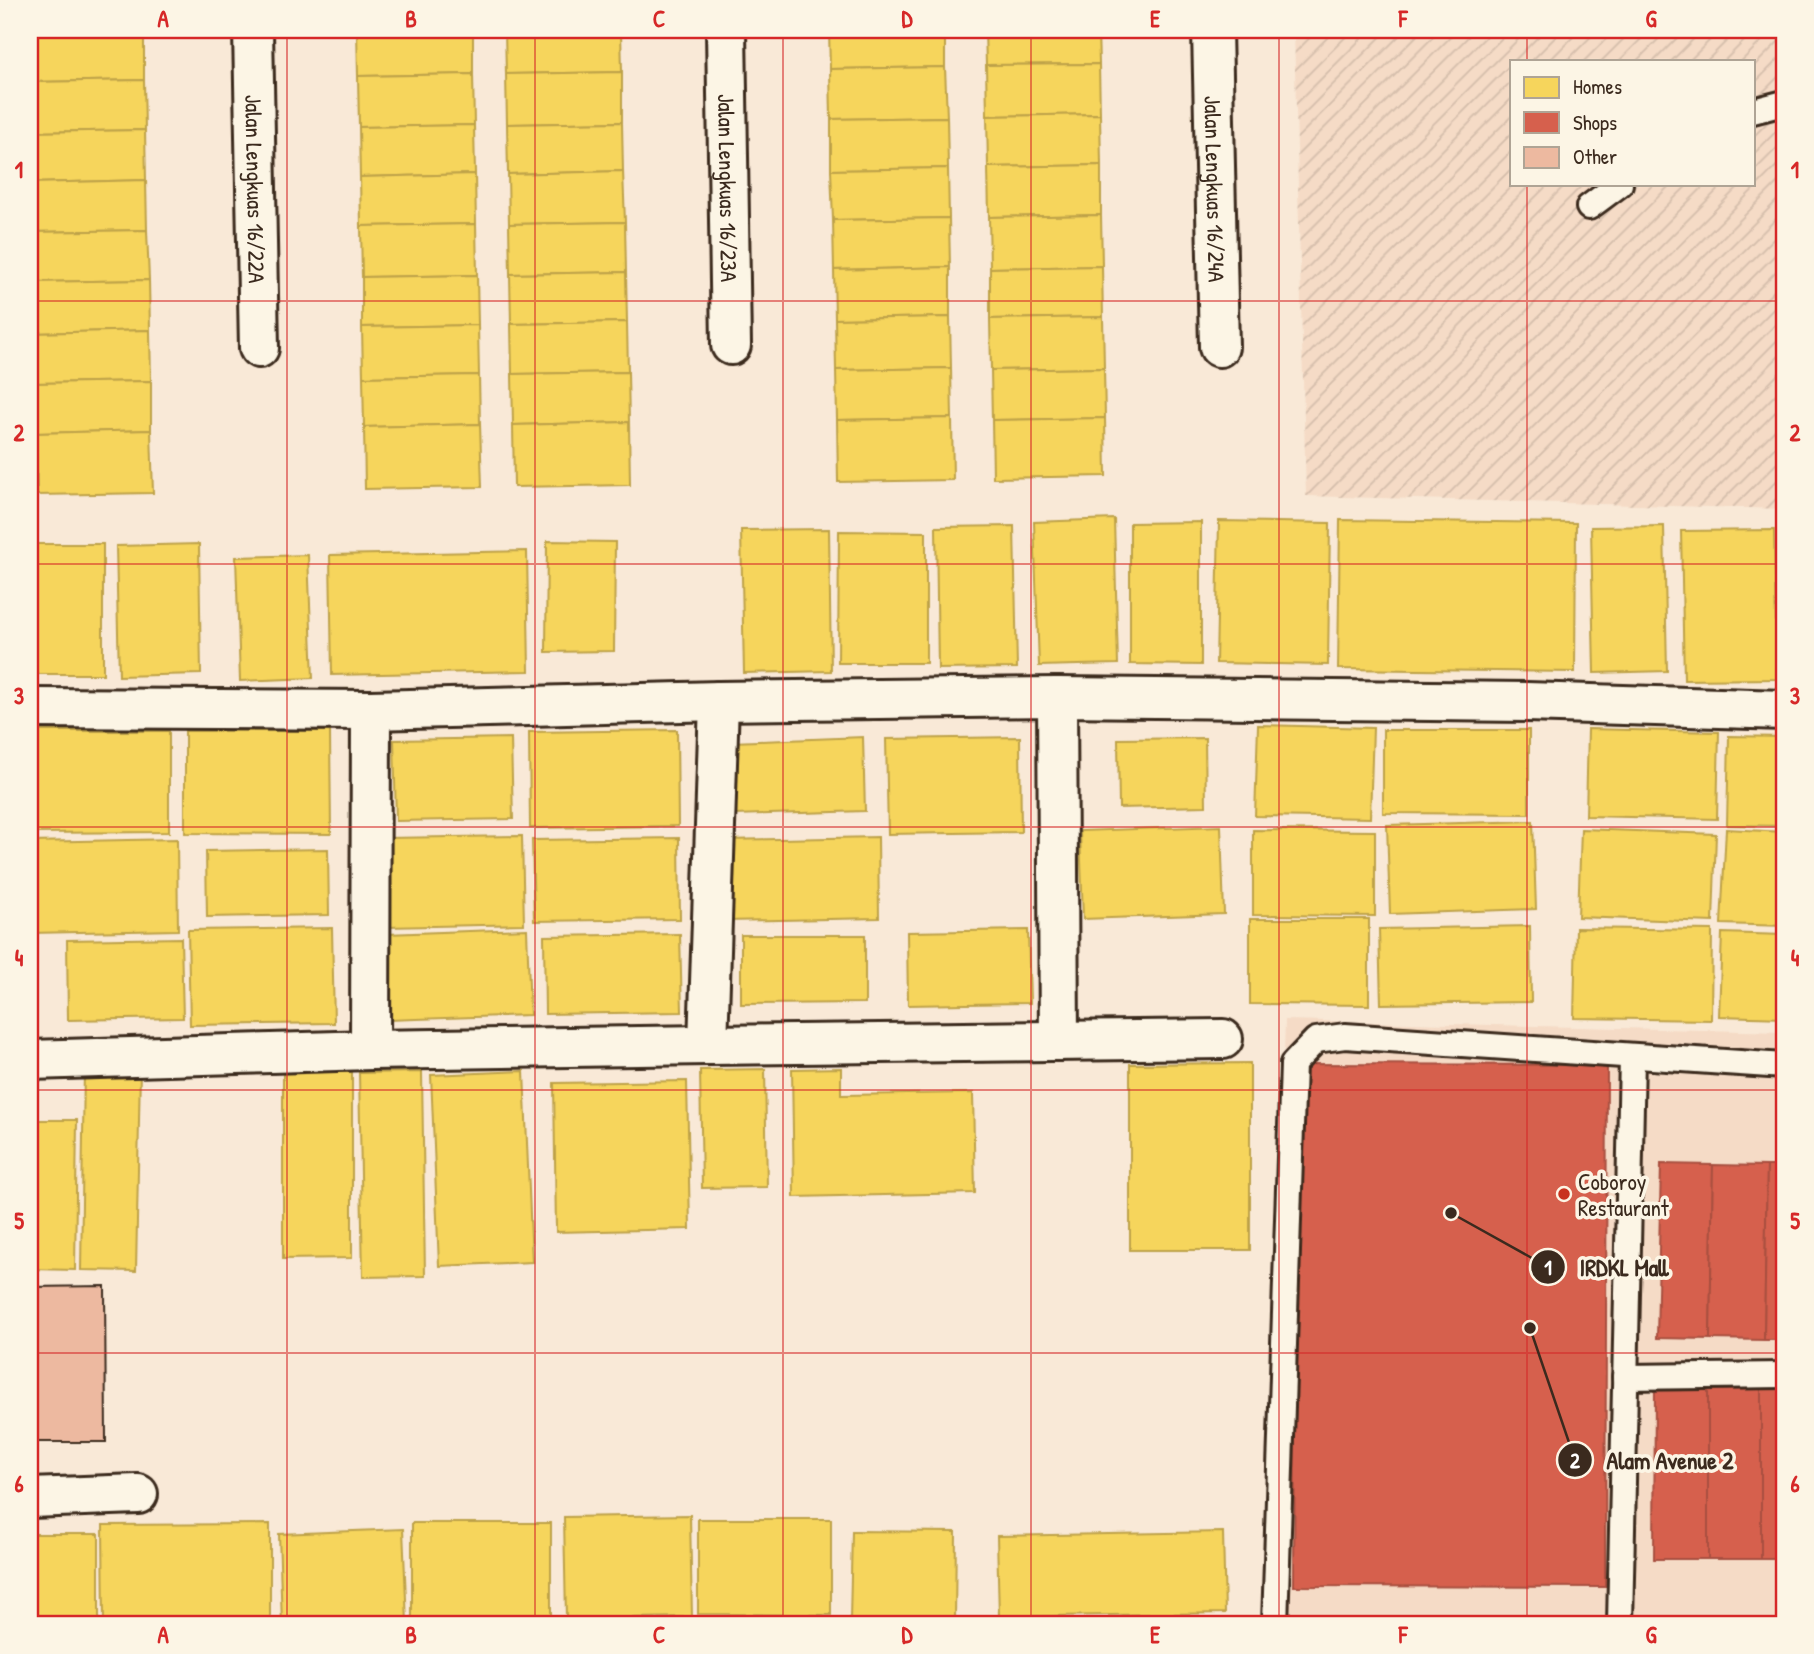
<svg xmlns="http://www.w3.org/2000/svg" width="1814" height="1654" viewBox="0 0 1814 1654" font-family="'Patrick Hand',sans-serif">
	<style>
		.built { fill: #f5dbc6 }
		.industrial { fill: url(#industrial-furrows); fill-rule: evenodd }
		.homes { fill: #f6d55c; stroke: #bea249; stroke-width: 2 }
		.shops { fill: #d6604d; stroke: #a8503f; stroke-width: 2 }
		.building { fill: #edb9a0; stroke: #3b2a1e; stroke-width: 2 }
		.lines { fill: none; stroke-linecap: round; stroke-linejoin: round }
		.lane-casing { stroke: #3b2a1e; stroke-width: 30 }
		.street-casing { stroke: #3b2a1e; stroke-width: 44 }
		.lane { stroke: #fcf5e5; stroke-width: 24 }
		.street { stroke: #fcf5e5; stroke-width: 38 }
		.grid { fill: none; stroke: #d62828; stroke-width: 2; stroke-opacity: 0.55 }
		.poi-dot { fill: #c8321e; stroke: #fcf5e5; stroke-width: 2.5 }
		.labels { text-anchor: middle; dominant-baseline: central; stroke-width: 7; stroke-linejoin: round; paint-order: stroke }
		.street-label { font-size: 23px; fill: #3b2a1e; stroke: #fcf5e5 }
		.poi-label { font-size: 23px; fill: #3b2a1e; stroke: #fcf5e5; text-anchor: start }
		.leader { fill: none; stroke: #3b2a1e; stroke-width: 2.5 }
		.callout-dot { fill: #3b2a1e; stroke: #fcf5e5; stroke-width: 2.5 }
		.mark-label { font-size: 21px; text-anchor: middle; font-weight: bold; fill: #fff }
		.callout-label { font-size: 24px; text-anchor: middle; font-weight: bold; fill: #3b2a1e; stroke: #fcf5e5; stroke-width: 7; stroke-linejoin: round; paint-order: stroke }
		.neatline { fill: none; stroke: #d62828; stroke-width: 2.5 }
		.grid-label { font-size: 23px; text-anchor: middle; font-weight: bold; fill: #d62828 }
	</style>
	<defs>
		<pattern id="industrial-furrows" width="10" height="10" patternUnits="userSpaceOnUse" patternTransform="scale(1.75)"><rect width="10" height="10" fill="#f5dbc6"/><path d="M-1 1l2-2M0 10L10 0M9 11l2-2" fill="none" stroke="#d3bcaa"/></pattern>
	</defs>
	<rect width="100%" height="100%" fill="#f9e9d7"/>
	<filter id="ink" filterUnits="userSpaceOnUse"><feTurbulence type="fractalNoise" baseFrequency=".0143" numOctaves="2"/><feDisplacementMap in="SourceGraphic" scale="14" xChannelSelector="R" yChannelSelector="G"/><feConvolveMatrix kernelMatrix="1 2 1 2 8 2 1 2 1" color-interpolation-filters="sRGB"/></filter>
	<g filter="url(#ink)">
		<path class="built" d="M1285 1020 1784 1032V1624H1267Z"/>
		<path class="industrial" d="M1294 30H1784V509L1306 496ZM1511 61H1753V184H1511Z"/>
		<g class="homes">
			<path d="M30 30H144L30 32Z"/>
			<path d="M144 30V80L30 82V32Z"/>
			<path d="M357 30H473V74L358 76Z"/>
			<path d="M505 30H621L622 72 506 74Z"/>
			<path d="M829 30H945V67L830 69Z"/>
			<path d="M985 30H1098L1099 64 986 65Z"/>
			<path d="M1099 64 1100 114 987 116 986 65Z"/>
			<path d="M945 67 947 117 831 119 830 69Z"/>
			<path d="M622 72V122L507 124 506 74Z"/>
			<path d="M473 74 474 125 359 127 358 76Z"/>
			<path d="M144 80 145 130 30 132V82Z"/>
			<path d="M1100 114 1101 165 988 167 987 116Z"/>
			<path d="M947 117 948 168 831 170V119Z"/>
			<path d="M622 122 623 171 508 174 507 124Z"/>
			<path d="M474 125 475 174 360 177 359 127Z"/>
			<path d="M145 130 146 180 31 183 30 132Z"/>
			<path d="M1101 165V215L989 217 988 167Z"/>
			<path d="M948 168 949 218 833 220 831 170Z"/>
			<path d="M623 171 625 222 509 224 508 174Z"/>
			<path d="M475 174 476 224 361 226 360 177Z"/>
			<path d="M146 180 147 230 32 232 31 183Z"/>
			<path d="M1101 215 1102 266 990 268 989 217Z"/>
			<path d="M949 218 950 267 834 270 833 220Z"/>
			<path d="M625 222 626 272 510 274 509 224Z"/>
			<path d="M476 224 477 275 362 277 361 226Z"/>
			<path d="M147 230 149 280 33 282 32 232Z"/>
			<path d="M1102 266 1103 317 990 319V268Z"/>
			<path d="M950 267V317L835 319 834 270Z"/>
			<path d="M626 272 627 322 511 324 510 274Z"/>
			<path d="M477 275 478 325 362 327V277Z"/>
			<path d="M149 280 150 330 34 333 33 282Z"/>
			<path d="M950 317 951 368 836 370 835 319Z"/>
			<path d="M1103 317 1104 368 991 370 990 319Z"/>
			<path d="M627 322 628 372 512 374 511 324Z"/>
			<path d="M478 325 479 375 363 377 362 327Z"/>
			<path d="M150 330 151 381 35 383 34 333Z"/>
			<path d="M951 368 952 418 837 420 836 370Z"/>
			<path d="M1104 368 1105 418 992 420 991 370Z"/>
			<path d="M628 372 629 422 513 425 512 374Z"/>
			<path d="M479 375 480 424 364 427 363 377Z"/>
			<path d="M151 381V430L36 433 35 383Z"/>
			<path d="M952 418 953 480 838 482 837 420Z"/>
			<path d="M1105 418 1106 476 993 478 992 420Z"/>
			<path d="M629 422 630 485 514 487 513 425Z"/>
			<path d="M480 424 482 487 365 489 364 427Z"/>
			<path d="M151 430 153 493 37 495 36 433Z"/>
			<path d="M1114 519 1118 664 1039 666 1034 522Z"/>
			<path d="M1340 520 1576 523 1575 672 1338 669Z"/>
			<path d="M1219 521 1330 523 1328 665 1216 663Z"/>
			<path d="M1201 522V665L1130 664V523Z"/>
			<path d="M1014 526 1017 668 938 669 936 527Z"/>
			<path d="M1664 526 1667 671 1594 673 1591 527Z"/>
			<path d="M829 529 831 671 744 673 741 530Z"/>
			<path d="M1774 530 1777 679 1684 680 1681 531Z"/>
			<path d="M839 531 926 532V663H838Z"/>
			<path d="M547 541 615 542 614 651 546 652Z"/>
			<path d="M1779 541H1784V678L1781 679Z"/>
			<rect x="30" y="544" width="73" height="130"/>
			<path d="M199 544 201 674 119 676 116 546Z"/>
			<path d="M527 551 529 671 332 675 330 555Z"/>
			<path d="M308 555 313 678 240 681 236 557Z"/>
			<path d="M1258 725 1373 728 1370 818 1255 816Z"/>
			<path d="M1588 729 1719 732 1717 819 1586 816Z"/>
			<path d="M677 730 678 826 530 828 529 732Z"/>
			<path d="M1383 730H1529V814L1383 813Z"/>
			<path d="M30 731H169V832L30 833Z"/>
			<path d="M185 731H330L331 834 185 833Z"/>
			<path d="M1729 736 1784 737V826L1727 825Z"/>
			<path d="M863 737 865 811 734 815 731 742Z"/>
			<path d="M1020 737 1021 832 888 834 886 739Z"/>
			<path d="M511 738 513 819 396 821 394 740Z"/>
			<path d="M1205 738 1206 806 1119 808 1118 739Z"/>
			<path d="M1533 821 1536 909 1390 914 1387 825Z"/>
			<path d="M1221 826 1224 914 1083 919 1080 831Z"/>
			<path d="M1581 829 1716 834 1713 922 1578 917Z"/>
			<path d="M1726 829 1784 832V926L1721 924Z"/>
			<path d="M1253 830 1375 831V916L1253 915Z"/>
			<path d="M522 836 524 924 386 927 384 838Z"/>
			<path d="M878 837 879 918 726 921 725 840Z"/>
			<path d="M679 838 680 919 534 921 532 840Z"/>
			<path d="M177 839 178 930 30 933V842Z"/>
			<path d="M328 849 329 915 207 917 206 851Z"/>
			<path d="M1250 919H1369V1005L1250 1004Z"/>
			<path d="M1530 926 1531 1002 1381 1004 1379 929Z"/>
			<path d="M332 928 334 1023 190 1025 188 930Z"/>
			<path d="M1576 928 1712 930 1711 1020 1574 1018Z"/>
			<path d="M527 929 530 1015 388 1020 386 934Z"/>
			<path d="M1028 930 1030 1003 908 1005 907 932Z"/>
			<path d="M1722 933 1784 935V1018L1719 1016Z"/>
			<path d="M680 934 682 1012 545 1014 544 936Z"/>
			<path d="M741 935H865V1003L741 1004Z"/>
			<path d="M181 938 183 1018 68 1020 67 940Z"/>
			<path d="M1250 1063V1250H1130V1064Z"/>
			<path d="M841 1068V1095L973 1093 975 1193 794 1197 792 1069Z"/>
			<path d="M84 1069 140 1070 136 1271 81 1270Z"/>
			<path d="M765 1069 767 1187 702 1188 700 1070Z"/>
			<path d="M524 1071 532 1262 439 1266 431 1075Z"/>
			<path d="M283 1072H352V1258L283 1259Z"/>
			<path d="M422 1072 425 1276 363 1277 359 1073Z"/>
			<path d="M687 1081 690 1229 556 1232 554 1083Z"/>
			<path d="M30 1120H77L75 1270 30 1269Z"/>
			<path d="M690 1515 692 1617 566 1619 564 1517Z"/>
			<path d="M698 1519H831V1615L698 1614Z"/>
			<rect x="412" y="1523" width="139" height="99"/>
			<path d="M270 1524V1624H104L103 1525Z"/>
			<path d="M403 1529 407 1623 282 1624 279 1534Z"/>
			<path d="M852 1531 956 1532 955 1621 850 1620Z"/>
			<path d="M1223 1532 1225 1613 999 1617 997 1536Z"/>
			<path d="M30 1534H99V1623L30 1622Z"/>
		</g>
		<g class="shops">
			<path d="M1297 1064 1607 1065 1605 1587 1294 1586Z"/>
			<path d="M1661 1164 1713 1165 1710 1339 1657 1338Z"/>
			<path d="M1713 1165 1767 1166 1764 1340 1710 1339Z"/>
			<path d="M1767 1166H1784V1340H1764Z"/>
			<path d="M1655 1384H1708V1559H1654Z"/>
			<path d="M1708 1384 1761 1385V1559H1708Z"/>
			<rect x="1761" y="1385" width="23" height="174"/>
		</g>
		<path class="building" d="M105 1286 106 1442H30V1287Z"/>
		<g class="lines">
			<defs>
				<g id="lane">
					<path d="M1753 111 1784 103"/>
					<path d="M1589 207 1620 184"/>
					<path d="M1625 1377 1784 1375"/>
					<path d="M1275 1624 1293 1064 1316 1040 1345 1036 1784 1066"/>
					<path d="M1620 1624 1632 1057"/>
				</g>
				<g id="street">
					<path id="s1" d="M253 30 259 348"/>
					<path id="s2" d="M726 30 731 345"/>
					<path id="s3" d="M1212 30 1219 347"/>
					<path d="M1057 697 1059 1041"/>
					<path d="M30 708 371 710 719 701 1057 697 1527 702 1784 710"/>
					<path d="M708 1045 719 701"/>
					<path d="M370 1050 371 710"/>
					<path d="M30 1060 370 1050 708 1045 1223 1039"/>
					<path d="M30 1498 138 1494"/>
				</g>
			</defs>
			<use href="#lane" class="lane-casing"/>
			<use href="#street" class="street-casing"/>
			<use href="#lane" class="lane"/>
			<use href="#street" class="street"/>
		</g>
	</g>
	<path class="grid" d="M287 30V1624M535 30V1624M783 30V1624M1031 30V1624M1279 30V1624M1527 30V61M1527 184V1624M30 301H1784M30 564H1784M30 827H1784M30 1090H1784M30 1353H1784"/>
	<circle class="poi-dot" cx="1564" cy="1194" r="7"/>
	<g class="labels">
		<g class="street-label">
			<text stroke="none"><textPath href="#s2" startOffset="158">Jalan Lengkuas 16/23A</textPath></text>
			<text stroke="none"><textPath href="#s1" startOffset="159">Jalan Lengkuas 16/22A</textPath></text>
			<text stroke="none"><textPath href="#s3" startOffset="159">Jalan Lengkuas 16/24A</textPath></text>
		</g>
		<g class="poi-label">
			<text x="1578" y="1181">Coboroy<tspan x="1578" dy="26">Restaurant</tspan></text>
		</g>
	</g>
	<path class="leader" d="M1451 1213L1548 1267M1530 1328L1575 1460"/>
	<g class="callout-dot">
		<circle cx="1451" cy="1213" r="7"/>
		<circle cx="1530" cy="1328" r="7"/>
		<circle cx="1548" cy="1267" r="18"/>
		<circle cx="1575" cy="1460" r="18"/>
	</g>
	<g class="mark-label">
		<text x="1548" y="1275">1</text>
		<text x="1575" y="1468">2</text>
	</g>
	<g class="callout-label">
		<text x="1624" y="1276">IRDKL Mall</text>
		<text x="1670" y="1469">Alam Avenue 2</text>
	</g>
	<rect width="1814" height="1654" fill="none" stroke="#fcf5e5" stroke-width="77"/>
	<rect x="1510" y="60" width="245" height="126" fill="#fcf5e5" stroke="#afa495" stroke-width="2"/>
	<rect x="1524" y="77" width="35" height="21" fill="#f6d55c" stroke="#afa495" stroke-width="2"/>
	<text x="1573" y="94" font-size="21" fill="#3b2a1e">Homes</text>
	<rect x="1524" y="112" width="35" height="21" fill="#d6604d" stroke="#afa495" stroke-width="2"/>
	<text x="1573" y="130" font-size="21" fill="#3b2a1e">Shops</text>
	<rect x="1524" y="147" width="35" height="21" fill="#edb9a0" stroke="#afa495" stroke-width="2"/>
	<text x="1573" y="164" font-size="21" fill="#3b2a1e">Other</text>
	<rect x="38" y="38" width="1738" height="1578" class="neatline"/>
	<g class="grid-label">
		<text x="163" y="27">A</text>
		<text x="411" y="27">B</text>
		<text x="659" y="27">C</text>
		<text x="907" y="27">D</text>
		<text x="1155" y="27">E</text>
		<text x="1403" y="27">F</text>
		<text x="1651" y="27">G</text>
		<text x="19" y="178">1</text>
		<text x="1795" y="178">1</text>
		<text x="19" y="441">2</text>
		<text x="1795" y="441">2</text>
		<text x="19" y="704">3</text>
		<text x="1795" y="704">3</text>
		<text x="19" y="966">4</text>
		<text x="1795" y="966">4</text>
		<text x="19" y="1229">5</text>
		<text x="1795" y="1229">5</text>
		<text x="19" y="1492">6</text>
		<text x="1795" y="1492">6</text>
		<text x="163" y="1643">A</text>
		<text x="411" y="1643">B</text>
		<text x="659" y="1643">C</text>
		<text x="907" y="1643">D</text>
		<text x="1155" y="1643">E</text>
		<text x="1403" y="1643">F</text>
		<text x="1651" y="1643">G</text>
	</g>
</svg>
